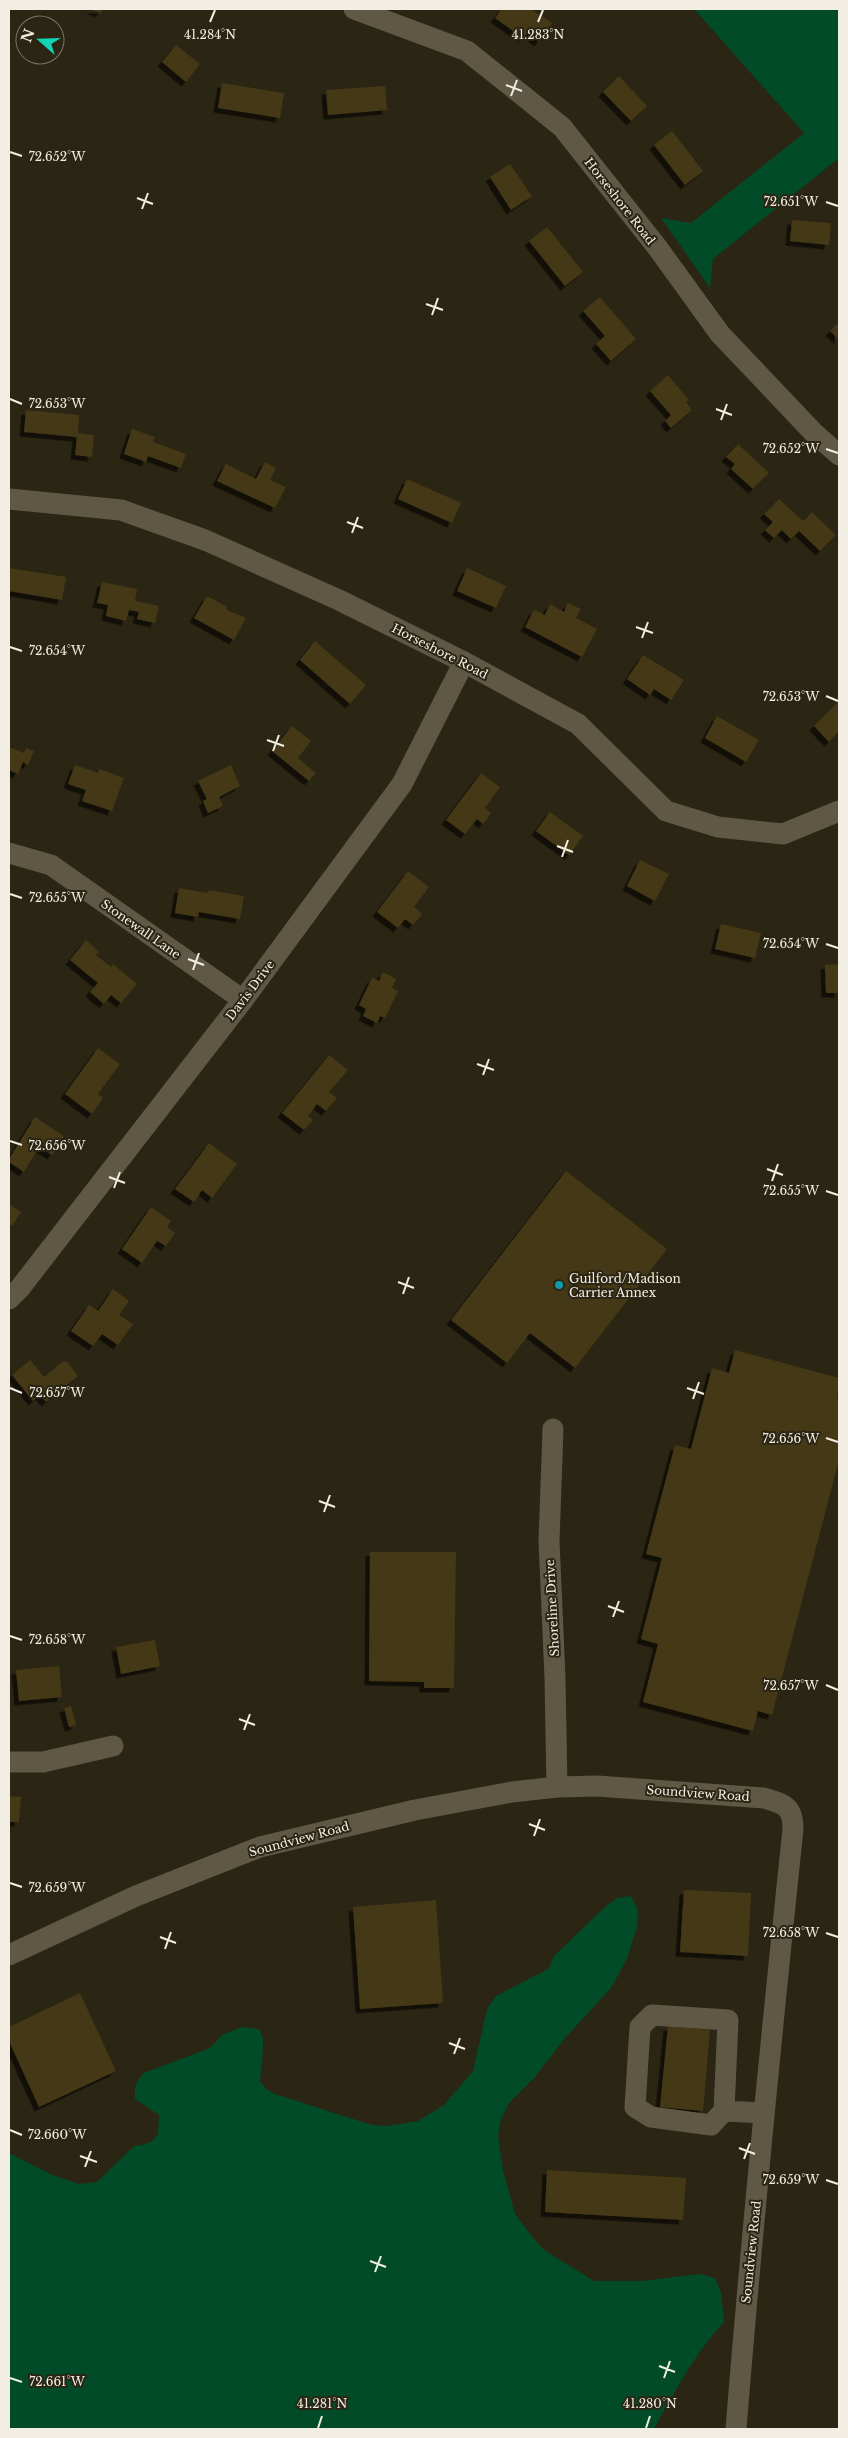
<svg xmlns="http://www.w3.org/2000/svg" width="848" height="2438" viewBox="0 0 848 2438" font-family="'Libre Baskerville',serif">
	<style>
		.green { fill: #024b28 }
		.building { fill: #443914; filter: url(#shadow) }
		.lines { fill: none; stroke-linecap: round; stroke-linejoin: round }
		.minor { stroke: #5e5845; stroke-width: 21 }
		.ticks { fill: none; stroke: #f2eee3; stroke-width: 2 }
		.culture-dot { fill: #0f9aa8; stroke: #2b2514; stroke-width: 2 }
		.labels { text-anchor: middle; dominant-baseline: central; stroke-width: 4; stroke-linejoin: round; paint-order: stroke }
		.street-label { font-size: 12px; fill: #f2eee3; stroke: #2b2514 }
		.poi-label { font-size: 12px; fill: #f2eee3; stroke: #2b2514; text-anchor: start }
		.ticks-label { font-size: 12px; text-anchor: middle; fill: #f2eee3; stroke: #2b2514; stroke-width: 4; stroke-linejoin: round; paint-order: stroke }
	</style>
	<defs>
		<filter id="shadow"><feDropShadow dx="-4.5" dy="4.5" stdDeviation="0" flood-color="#0009"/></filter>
	</defs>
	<rect width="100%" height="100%" fill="#2b2514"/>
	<g class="green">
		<path d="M694 9H839V158L713 259 710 288 661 218 691 223 804 133Z"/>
		<path d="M631 1896 638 1910 637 1926 627 1959 611 1988 566 2037 535 2077 509 2103 501 2119 498 2136 503 2170 515 2214 533 2238 544 2250 594 2281H641L700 2274 715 2278 721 2293 724 2322C694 2354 675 2392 654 2429H9V2153L52 2175 79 2184 97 2182 134 2146 143 2145 152 2141 158 2134 159 2115 135 2099C134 2087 136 2081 144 2073L210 2048 222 2035 241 2027 259 2029 263 2038V2050L260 2081 266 2089 275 2094 372 2125 388 2126 418 2121 444 2105 473 2071 487 2009 496 1996 548 1969 554 1956 606 1906 617 1898Z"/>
	</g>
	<g class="building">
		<path d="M90 9H102L101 13Z"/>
		<path d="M502 9H531L552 23 539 42 527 33 523 38 495 18Z"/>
		<path d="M176 45 200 64 186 82 162 62Z"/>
		<path d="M619 76 647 106 631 121 603 92Z"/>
		<path d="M222 83 284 93 280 118 218 108Z"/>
		<path d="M385 86 387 110 328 115 326 90Z"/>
		<path d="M672 131 703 171 685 185 654 145Z"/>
		<path d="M510 164 532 196 511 210 490 177Z"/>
		<path d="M792 220 831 223 829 245 790 241Z"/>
		<path d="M547 227 583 272 565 286 529 241Z"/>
		<path d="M600 297 636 339 611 361 596 344 605 336 583 311Z"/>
		<path d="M839 322V340L830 331Z"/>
		<path d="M668 375 689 400 686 402 692 410 671 428 665 421 671 415 650 391Z"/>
		<path d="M26 410 79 415 78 433 94 435 92 457 75 455 77 437 24 432Z"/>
		<path d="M132 429 155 437 153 442 186 454 181 468 148 456 146 462 124 454Z"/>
		<path d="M738 444 769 473 753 489 731 469 735 464 726 457Z"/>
		<path d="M265 462 276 468 270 480 286 487 275 508 217 481 226 464 256 479Z"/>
		<path d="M407 479 461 503 452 523 398 499Z"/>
		<path d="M779 499 803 521 812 512 836 535 820 551 799 531 791 539 782 530 774 538 765 530 773 522 764 514Z"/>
		<path d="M9 568 66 577 62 600 9 591Z"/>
		<path d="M467 568 506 586 496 608 457 591Z"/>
		<path d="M102 582 137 589 135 601 159 606 155 623 137 619 139 612 129 610 126 621 106 616 108 605 97 603Z"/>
		<path d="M207 596 227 607V610L246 618 234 640 194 618Z"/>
		<path d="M568 603 581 609 576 618 597 629 582 657 525 627 534 610 545 615 550 604 564 612Z"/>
		<path d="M315 641 366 685 350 704 300 660Z"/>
		<path d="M643 655 684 680 671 700 654 689 650 695 627 679Z"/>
		<path d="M839 701V731L829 742 814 726Z"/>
		<path d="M717 716 759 740 746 762 705 738Z"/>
		<path d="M292 726 311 741 298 758 316 773 309 781 272 751Z"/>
		<path d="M9 747 24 753 26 748 34 751 28 765 23 762 18 774 9 770Z"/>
		<path d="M75 765 98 773 99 769 124 778 112 811 82 801 86 790 68 784Z"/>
		<path d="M231 765 240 786 219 797 223 806 208 813 203 801 207 799 198 781Z"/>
		<path d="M481 773 500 787 485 808 491 813 483 824 477 819 465 834 446 820Z"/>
		<path d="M550 812 583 836 569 855 536 831Z"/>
		<path d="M640 860 669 874 655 901 627 886Z"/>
		<path d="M408 871 429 887 414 907 422 914 413 925 405 919 398 928 377 912Z"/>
		<path d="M179 888 207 893 209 890 244 896 240 919 199 912 198 917 175 913Z"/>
		<path d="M721 924 761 933 755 958 715 949Z"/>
		<path d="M86 940 99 952 96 955 111 967 113 964 137 984 121 1003 111 995 104 1004 90 992 98 983 70 960Z"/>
		<path d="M839 964V993H826L825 965Z"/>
		<path d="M383 972 396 979 392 988 398 991 385 1018 380 1016 377 1023 363 1016 366 1009 359 1005 372 978 379 981Z"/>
		<path d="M98 1048 120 1064 98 1094 103 1098 92 1114 65 1094Z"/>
		<path d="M329 1055 348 1070 329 1092 337 1098 326 1111 317 1104 308 1116 313 1120 304 1130 282 1113Z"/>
		<path d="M35 1117 64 1136 52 1155 39 1147 24 1172 9 1162V1159Z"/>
		<path d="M209 1143 237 1164 212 1198 202 1190 194 1202 175 1189Z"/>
		<path d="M566 1171 667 1249 575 1368 530 1333 507 1363 451 1320Z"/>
		<path d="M9 1204 21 1212 12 1226 9 1224Z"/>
		<path d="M151 1207 171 1221 167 1227 175 1233 166 1246 157 1241 142 1263 122 1249Z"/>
		<path d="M113 1289 129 1301 119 1315 133 1324 118 1345 102 1334 93 1346 71 1331 89 1305 98 1311Z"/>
		<path d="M735 1350 839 1378 837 1400 839 1401V1460L772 1715 758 1711 753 1731 643 1702 658 1644 641 1639 662 1558 646 1554 675 1445 691 1449 712 1368 729 1373Z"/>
		<path d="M30 1360 44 1377 63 1361 67 1362 78 1376 46 1402 40 1395 33 1401 12 1375Z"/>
		<path d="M370 1552H456L454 1688H424V1682L369 1681Z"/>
		<path d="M155 1640 160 1666 121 1674 116 1647Z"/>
		<path d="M59 1666 62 1697 19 1701 16 1670Z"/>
		<path d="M71 1706 76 1725 69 1727 64 1708Z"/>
		<path d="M9 1796 21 1797 19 1822H9Z"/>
		<path d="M684 1890 751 1893 748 1956 680 1952Z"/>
		<path d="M436 1900 443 2003 360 2009 353 1907Z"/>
		<path d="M80 1993 116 2071 39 2107 9 2041V2027Z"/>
		<path d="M668 2026 710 2030 703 2111 660 2107Z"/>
		<path d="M547 2170 686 2178 683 2220 545 2212Z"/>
	</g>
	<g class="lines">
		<g class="minor">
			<path d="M354 9 467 51 562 127 657 247 720 334 813 432 839 455"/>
			<path d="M9 499 121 510 205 540 339 600 464 662 578 724 666 811 718 827 783 834 839 811"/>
			<path d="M9 853 51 865 243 1000"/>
			<path d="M9 1299 20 1288 243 1000 402 784 464 662"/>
			<path d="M553 1429 549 1541 555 1678 557 1787"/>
			<path d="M9 1762H43L113 1746"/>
			<path d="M9 1955 136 1896 260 1847 415 1810 512 1792 557 1787 597 1786 764 1798C784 1804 793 1806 793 1829 772 2029 752 2229 736 2429"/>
			<path d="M724 2111 711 2125 651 2117 635 2107 640 2027 652 2015 728 2020 724 2111 764 2113"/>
		</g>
	</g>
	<path class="ticks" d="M210 22 215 10M538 22 543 10M506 85 522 91M511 96 517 80M10 152 22 156M137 198 153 204M826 202 838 206M142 209 148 193M426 304 443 310M432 315 438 298M10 399 22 404M716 409 732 415M721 420 727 404M826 449 838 453M347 522 363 528M352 533 358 517M636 627 653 633M642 638 648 622M10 647 22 651M826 696 838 701M267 740 284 746M273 751 279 735M557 846 573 852M562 857 568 840M10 894 22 898M826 944 838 948M188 959 204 965M193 970 199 953M477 1064 494 1070M483 1075 489 1059M10 1141 22 1145M767 1169 783 1175M109 1177 125 1183M772 1181 778 1164M114 1188 120 1172M826 1191 838 1195M398 1282 414 1288M403 1294 409 1277M10 1388 22 1393M687 1388 704 1394M693 1399 699 1382M826 1438 838 1442M319 1501 335 1507M324 1512 330 1495M608 1606 624 1612M613 1617 619 1601M10 1636 22 1640M826 1685 838 1690M239 1719 255 1725M244 1730 250 1714M529 1824 545 1830M534 1836 540 1819M10 1883 22 1887M826 1933 838 1937M160 1937 176 1943M165 1949 171 1932M449 2043 465 2049M454 2054 460 2038M10 2130 22 2135M739 2148 755 2154M80 2156 97 2162M744 2159 750 2143M85 2167 91 2151M826 2180 838 2184M370 2261 386 2267M375 2272 381 2256M659 2366 675 2372M10 2378 22 2382M664 2378 670 2361M318 2428 322 2416M646 2428 650 2416"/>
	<circle class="culture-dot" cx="559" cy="1285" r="5"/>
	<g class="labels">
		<g class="street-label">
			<text transform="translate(620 201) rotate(52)">Horseshore Road</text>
			<text transform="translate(440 651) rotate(27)">Horseshore Road</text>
			<text transform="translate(141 929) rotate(35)">Stonewall Lane</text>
			<text transform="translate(250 990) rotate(-53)">Davis Drive</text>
			<text transform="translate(552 1608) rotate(-93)">Shoreline Drive</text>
			<text transform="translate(698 1793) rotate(4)">Soundview Road</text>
			<text transform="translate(299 1839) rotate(-15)">Soundview Road</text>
			<text transform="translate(751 2252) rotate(-84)">Soundview Road</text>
		</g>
		<g class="poi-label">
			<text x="569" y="1278">Guilford/Madison<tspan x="569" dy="14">Carrier Annex</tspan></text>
		</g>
	</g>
	<g class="ticks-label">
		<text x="210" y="39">41.284°N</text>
		<text x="538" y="39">41.283°N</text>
		<text x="57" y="161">72.652°W</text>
		<text x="791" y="206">72.651°W</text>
		<text x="57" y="408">72.653°W</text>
		<text x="791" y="453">72.652°W</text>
		<text x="57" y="655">72.654°W</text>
		<text x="791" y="701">72.653°W</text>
		<text x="57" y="902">72.655°W</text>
		<text x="791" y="948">72.654°W</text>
		<text x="57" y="1150">72.656°W</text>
		<text x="791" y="1195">72.655°W</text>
		<text x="57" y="1397">72.657°W</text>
		<text x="791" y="1443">72.656°W</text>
		<text x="57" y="1644">72.658°W</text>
		<text x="791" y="1690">72.657°W</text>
		<text x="57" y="1892">72.659°W</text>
		<text x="791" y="1937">72.658°W</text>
		<text x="57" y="2139">72.660°W</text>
		<text x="791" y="2184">72.659°W</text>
		<text x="57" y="2386">72.661°W</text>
		<text x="322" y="2408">41.281°N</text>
		<text x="650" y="2408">41.280°N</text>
	</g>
	<rect width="848" height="2438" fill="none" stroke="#f2eee3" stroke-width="20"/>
	<g transform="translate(40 40) rotate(290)"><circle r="24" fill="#2b2514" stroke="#7b7567"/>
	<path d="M0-4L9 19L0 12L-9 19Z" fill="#11d5b4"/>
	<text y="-8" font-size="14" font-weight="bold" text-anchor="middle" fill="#f2eee3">N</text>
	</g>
</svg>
